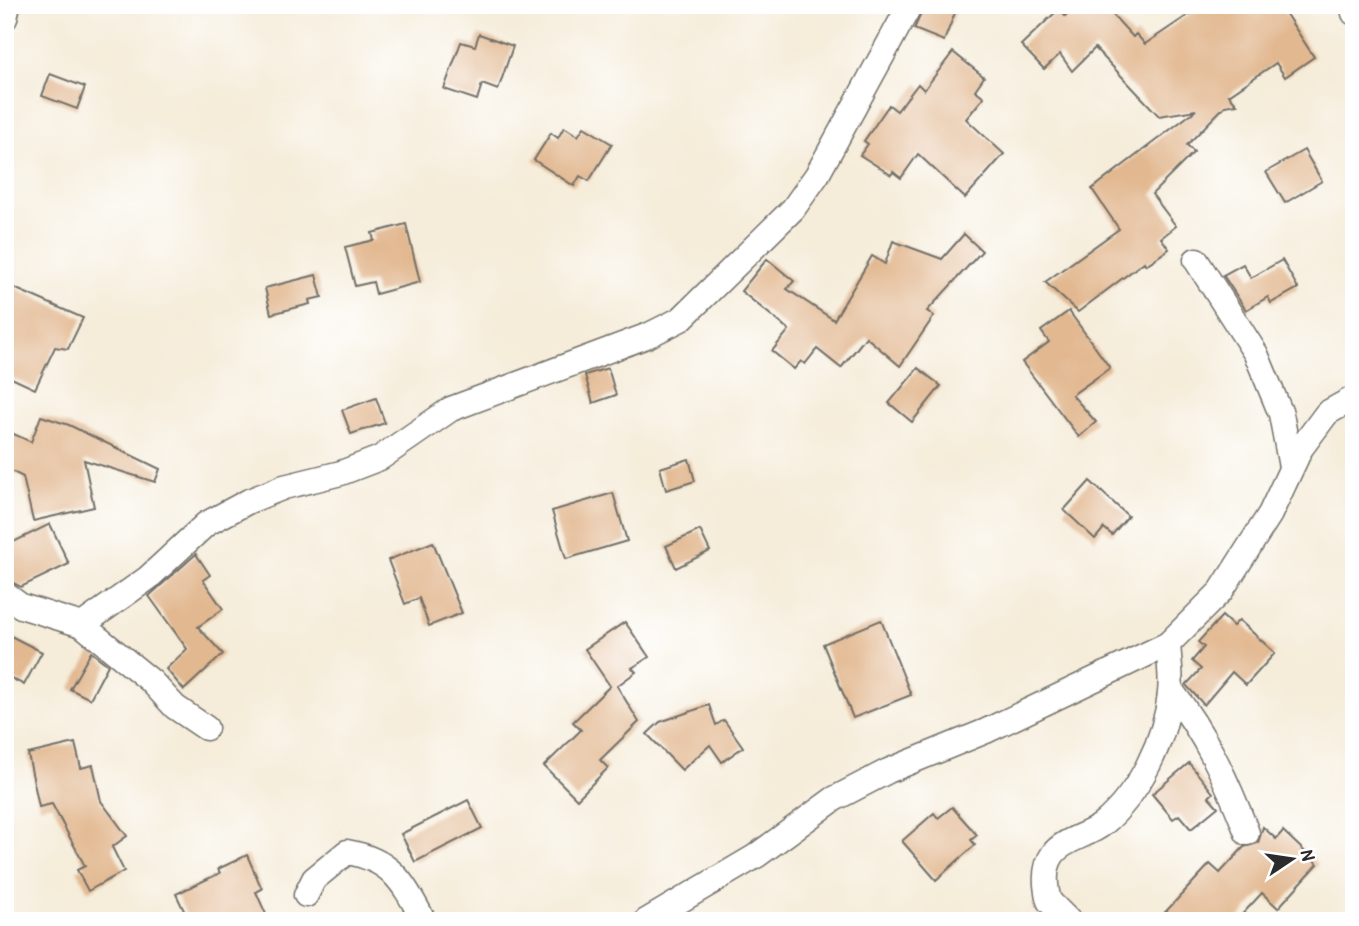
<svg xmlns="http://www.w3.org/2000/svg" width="1359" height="926" viewBox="0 0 1359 926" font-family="'Patrick Hand',sans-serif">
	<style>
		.building { fill: #e2b890 }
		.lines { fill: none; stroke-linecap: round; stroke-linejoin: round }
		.street-casing { stroke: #726f68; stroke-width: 27 }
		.street { stroke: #fff; stroke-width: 24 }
	</style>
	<rect width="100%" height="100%" fill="#fff"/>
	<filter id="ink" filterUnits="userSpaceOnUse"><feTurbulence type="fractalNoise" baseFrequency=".0143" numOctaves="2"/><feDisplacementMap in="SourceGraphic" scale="14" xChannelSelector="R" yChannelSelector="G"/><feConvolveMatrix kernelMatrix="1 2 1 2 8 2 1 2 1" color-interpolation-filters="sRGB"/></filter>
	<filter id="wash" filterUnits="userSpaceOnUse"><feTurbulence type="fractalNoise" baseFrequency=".00686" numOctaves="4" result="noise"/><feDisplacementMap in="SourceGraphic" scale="28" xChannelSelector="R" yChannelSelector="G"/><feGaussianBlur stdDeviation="1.57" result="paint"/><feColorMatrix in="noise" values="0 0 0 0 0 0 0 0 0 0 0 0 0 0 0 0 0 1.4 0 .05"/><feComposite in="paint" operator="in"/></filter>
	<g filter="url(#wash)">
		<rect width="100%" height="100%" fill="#f5ecd9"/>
		<g id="blocks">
			<g class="building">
				<path d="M925 5H958L944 41 914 29Z"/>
				<path d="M1076 5H1104L1133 37 1136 34 1145 44 1203 5H1280L1314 57 1285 77 1276 63 1229 95 1237 104 1225 106 1187 145 1194 152 1152 194 1176 226 1161 238 1169 249 1146 265 1144 262 1078 312 1045 282 1119 229 1092 189 1196 110 1159 116 1095 48 1072 71 1060 54 1044 69 1021 45 1059 9 1065 16Z"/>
				<path d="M479 34 513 46 498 90 482 84 477 100 444 89 461 42 475 46Z"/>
				<path d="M953 52 984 77 975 90 984 97 966 119 1004 154 965 198 918 154 901 178 893 172 891 175 860 155 868 144 864 141 889 105 897 111 918 84 924 90Z"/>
				<path d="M50 74 85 87 77 109 42 96Z"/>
				<path d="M564 127 578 136 584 127 612 144 589 181 580 176 574 186 534 160 551 133 558 138Z"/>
				<path d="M1304 150 1322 181 1285 203 1266 172Z"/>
				<path d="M406 224 420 282 376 294 373 282 355 286 345 247 374 240 372 233Z"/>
				<path d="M964 234 982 251 927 311 934 316 900 366 866 337 841 368 817 349 805 364 801 361 794 369 772 351 789 330 741 291 767 259 794 281 787 289 834 320 872 256 885 264 893 241 942 259Z"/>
				<path d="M1282 260 1298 288 1271 303 1268 297 1246 310 1223 275 1243 264 1251 278Z"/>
				<path d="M316 275 322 297 309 300 310 304 271 314 265 288Z"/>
				<path d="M5 284 83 318 68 349 55 347 35 389 5 375Z"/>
				<path d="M1069 311 1110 368 1072 395 1096 422 1079 437 1022 362 1049 342 1041 331Z"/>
				<path d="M608 368 616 395 593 403 585 375Z"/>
				<path d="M918 368 941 386 912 422 889 403Z"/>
				<path d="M376 398 385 423 351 434 342 410Z"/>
				<path d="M41 416 69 425 160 469 155 482 84 460 94 507 33 521 23 477 5 468V430L31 442Z"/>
				<path d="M689 459 695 481 666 490 660 468Z"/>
				<path d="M1090 481 1128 516 1112 535 1104 528 1095 539 1064 510Z"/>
				<path d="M613 493 627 541 566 559 552 511Z"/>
				<path d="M50 524 69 564 21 587 5 579V546Z"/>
				<path d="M700 530 710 551 676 568 666 546Z"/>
				<path d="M433 542 462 613 429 626 419 598 405 604 388 560Z"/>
				<path d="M196 554 210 575 203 580 223 609 198 627 223 654 184 690 166 669 187 649 149 596Z"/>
				<path d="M1222 616 1233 626 1239 620 1275 653 1246 685 1232 672 1204 705 1186 685 1201 669 1192 661 1204 647 1198 642Z"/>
				<path d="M881 620 911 695 853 718 823 644Z"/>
				<path d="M625 622 649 657 632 668 636 672 617 686 639 722 600 760 608 768 577 799 544 766 581 730 573 722 610 686 585 649Z"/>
				<path d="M5 633 42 652 24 685 5 675Z"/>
				<path d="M91 652 108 665 90 699 70 689Z"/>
				<path d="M709 705 716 725 724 720 743 747 722 762 710 745 682 770 647 734 660 722Z"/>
				<path d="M75 743 81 768 93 765 101 801 127 836 112 847 124 871 88 891 77 870 85 866 52 804 39 807 28 754Z"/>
				<path d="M1189 763 1213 793 1209 797 1218 807 1191 829 1179 815 1173 819 1152 794Z"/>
				<path d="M468 800 482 828 415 862 401 834Z"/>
				<path d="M952 807 977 835 971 840 975 845 936 880 902 841 934 813 938 818Z"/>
				<path d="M1263 827 1276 839 1283 831 1318 864 1278 908 1262 893 1236 921H1157L1210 864 1220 873 1244 847 1258 843Z"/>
				<path d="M247 855 262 889 256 892 269 921H189L176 894 220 873 218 869Z"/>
			</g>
		</g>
	</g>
	<g filter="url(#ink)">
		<use href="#blocks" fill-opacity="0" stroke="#726f68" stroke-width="2"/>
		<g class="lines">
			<defs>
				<g id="street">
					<path d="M1352 5 1354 13"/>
					<path d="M5 18 8 5"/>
					<path d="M1196 260 1256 354 1281 414 1291 467"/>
					<path d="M5 594 21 606 82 625 151 681 175 707 206 728"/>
					<path d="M82 625 148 578 206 524 249 501 284 487 341 473 380 458 451 409 649 335 681 319 793 209 817 175 910 5"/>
					<path d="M1171 690C1205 734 1227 780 1247 833"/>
					<path d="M306 895 314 879 347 852C393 860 403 883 424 921"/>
					<path d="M646 921 756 856 834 799 888 771 986 731 1168 644 1221 591 1270 514 1301 448 1327 413 1354 398"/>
					<path d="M1069 921 1049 901C1045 886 1043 868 1053 854 1064 839 1088 836 1103 824 1139 794 1166 739 1170 693 1172 677 1169 660 1168 644"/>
				</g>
			</defs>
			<use href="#street" class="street-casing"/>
			<use href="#street" class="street"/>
		</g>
	</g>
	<rect width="1359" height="926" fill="none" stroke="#fff" stroke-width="28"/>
	<g transform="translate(1292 859) rotate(77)" stroke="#ffffff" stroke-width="5" paint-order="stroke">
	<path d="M0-5L12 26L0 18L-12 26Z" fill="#2b2b2b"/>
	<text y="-10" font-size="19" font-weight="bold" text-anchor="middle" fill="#2b2b2b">N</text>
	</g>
</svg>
